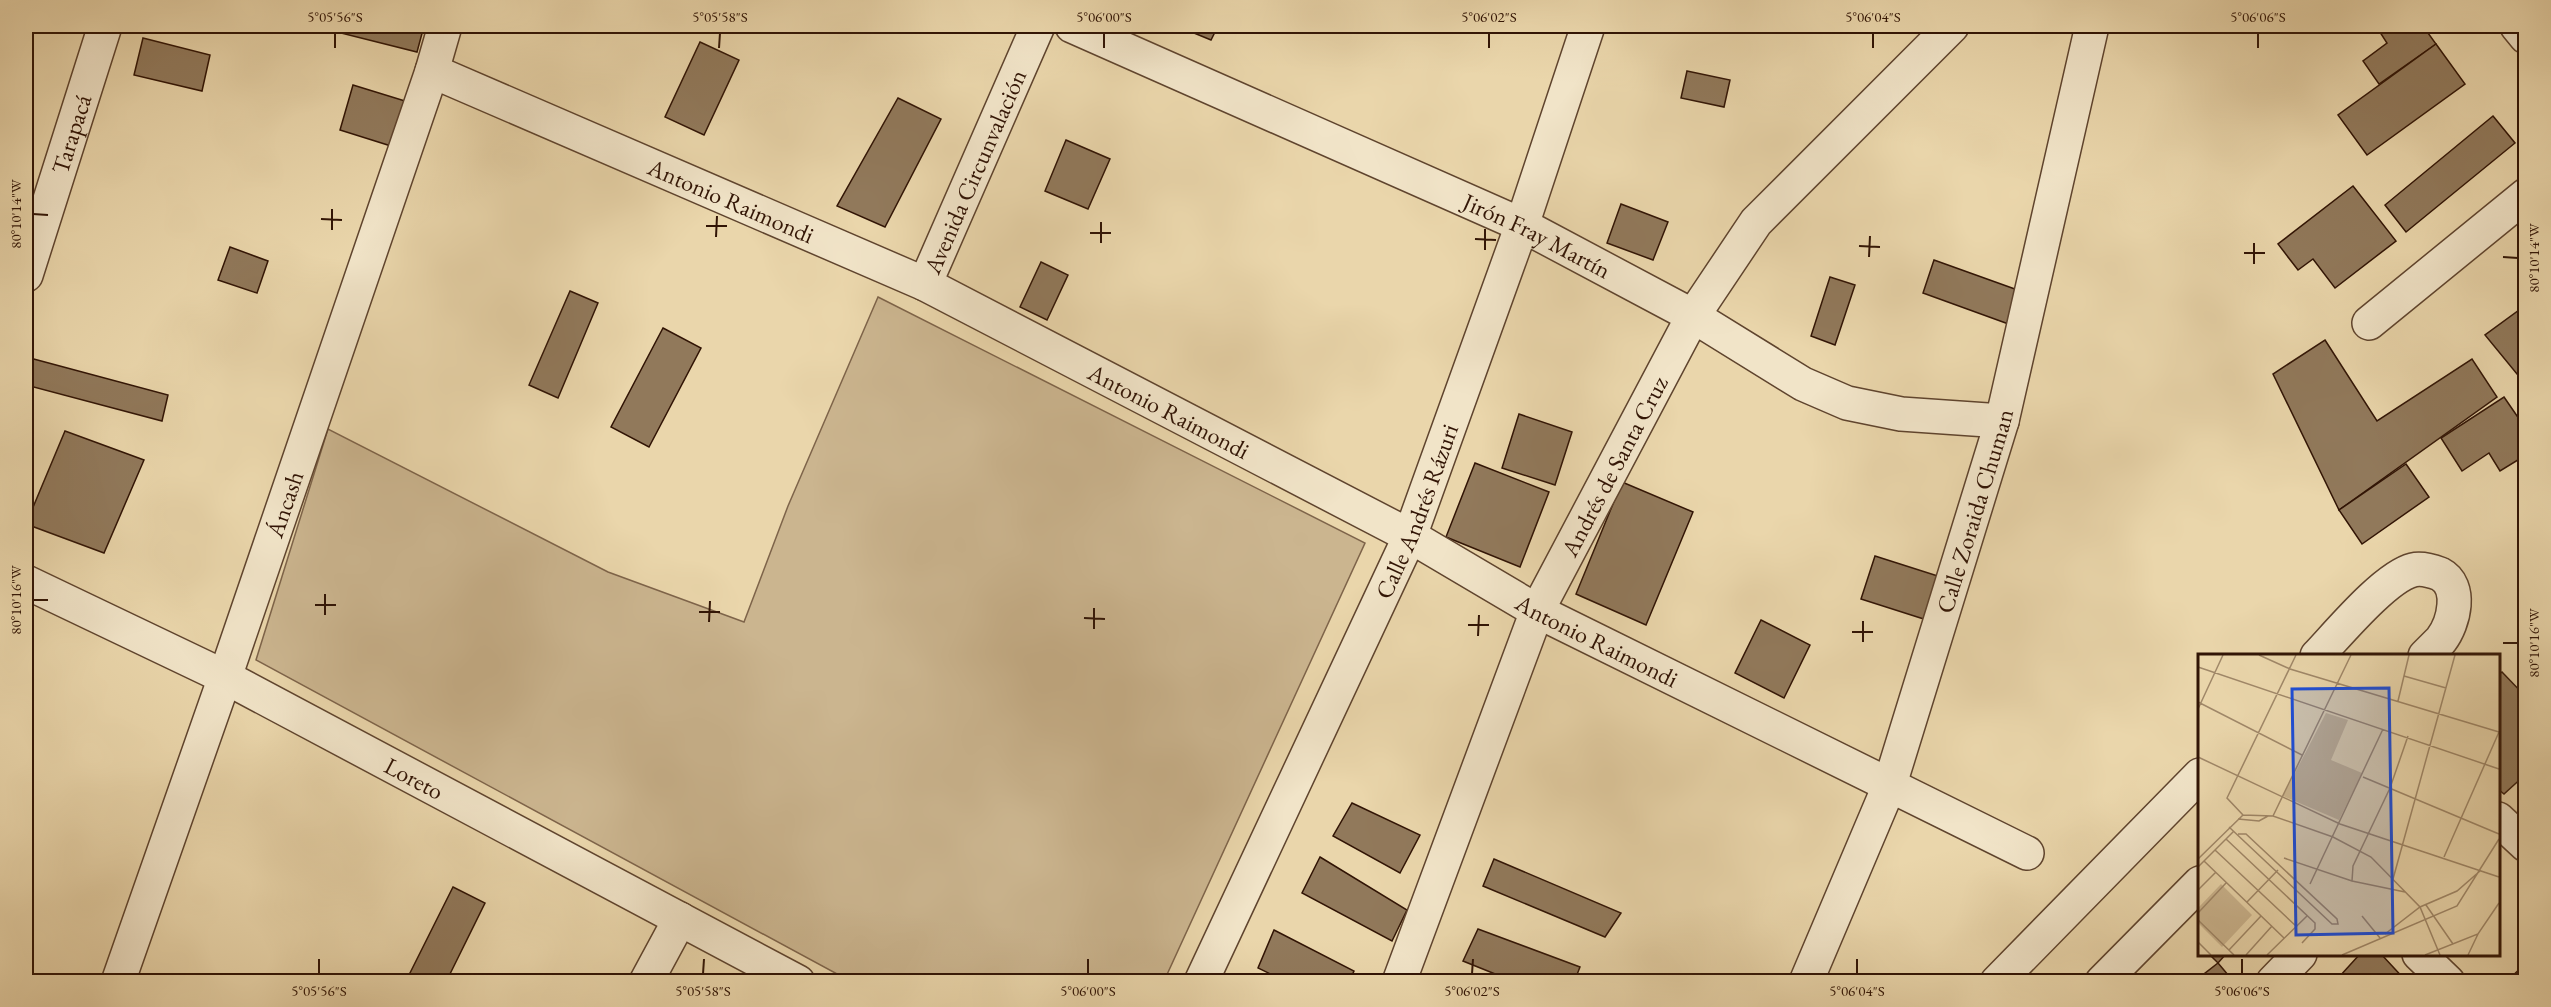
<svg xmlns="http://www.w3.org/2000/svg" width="2551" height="1007" viewBox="0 0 2551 1007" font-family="'EB Garamond',serif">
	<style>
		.green { fill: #cbb58f; stroke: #7e644a; stroke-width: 1.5 }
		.building { fill: #91795b; stroke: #311405; stroke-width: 1.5 }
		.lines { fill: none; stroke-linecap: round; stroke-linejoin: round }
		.minor-casing { stroke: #5f442e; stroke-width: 36 }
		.minor { stroke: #f1e4c8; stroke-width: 33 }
		.ticks { fill: none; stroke: #311405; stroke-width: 2 }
		.labels { text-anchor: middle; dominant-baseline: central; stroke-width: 4.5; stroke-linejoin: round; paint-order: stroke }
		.street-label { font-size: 24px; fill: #311405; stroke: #f1e4c8 }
		.inset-road { fill: none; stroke: #a08869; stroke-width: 1.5 }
		.view { fill: #1d4ed8; fill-opacity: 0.15; stroke: #1d4ed8; stroke-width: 3 }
		.inset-edge { fill: none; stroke: #311405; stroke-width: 3 }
		.neatline { fill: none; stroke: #311405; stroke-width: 2 }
		.ticks-label { font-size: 15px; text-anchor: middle; fill: #311405 }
	</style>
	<rect width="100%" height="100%" fill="#ead6ab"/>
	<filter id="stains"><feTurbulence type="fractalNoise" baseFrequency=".00333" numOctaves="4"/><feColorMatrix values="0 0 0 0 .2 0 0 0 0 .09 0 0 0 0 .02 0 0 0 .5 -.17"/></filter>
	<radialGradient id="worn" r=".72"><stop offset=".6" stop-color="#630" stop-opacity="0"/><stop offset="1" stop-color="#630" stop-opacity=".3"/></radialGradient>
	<path class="green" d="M878 297 1365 543 1164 981H850L256 660 328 429 608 572 744 622 788 506Z"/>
	<g class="building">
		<path d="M343 26H424L417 52 341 33Z"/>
		<path d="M1177 26H1218L1211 40Z"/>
		<path d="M2376 26H2423L2436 44 2379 84 2363 61 2387 43Z"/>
		<path d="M143 38 210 55 202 91 134 75Z"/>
		<path d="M700 42 739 60 704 135 665 117Z"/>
		<path d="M2436 44 2465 84 2367 155 2338 115Z"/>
		<path d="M1687 71 1730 80 1724 107 1681 98Z"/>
		<path d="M353 85 405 101 391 146 340 130Z"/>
		<path d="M898 98 941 119 885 227 837 206Z"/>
		<path d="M2493 116 2515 143 2406 232 2385 205Z"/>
		<path d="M1066 140 1110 159 1088 209 1045 191Z"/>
		<path d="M2353 186 2396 241 2335 288 2313 259 2298 270 2278 244Z"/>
		<path d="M1621 204 1668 222 1653 260 1607 243Z"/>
		<path d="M230 247 268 261 257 293 218 280Z"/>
		<path d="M1934 260 2026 293 2014 326 1923 293Z"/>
		<path d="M1041 262 1068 275 1047 320 1020 307Z"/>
		<path d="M1830 277 1855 285 1835 345 1811 336Z"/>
		<path d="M570 291 598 303 558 398 529 385Z"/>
		<path d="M2526 305V367L2517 374 2485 335Z"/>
		<path d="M663 328 701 348 649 447 611 427Z"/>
		<path d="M2325 340 2377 421 2472 359 2497 397 2339 510 2273 374Z"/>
		<path d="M30 358 168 395 162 421 26 385V373Z"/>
		<path d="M2504 397 2526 429V455L2500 471 2489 453 2462 471 2441 438Z"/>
		<path d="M1519 414 1572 432 1555 485 1502 468Z"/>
		<path d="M65 431 144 460 104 553 26 524Z"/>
		<path d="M1475 463 1549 492 1520 567 1446 537Z"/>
		<path d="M2406 464 2429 497 2362 544 2339 510Z"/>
		<path d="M1622 482 1693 512 1646 625 1576 594Z"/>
		<path d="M1875 556 1944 578 1930 621 1861 599Z"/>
		<path d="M1761 620 1810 645 1784 698 1735 673Z"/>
		<path d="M2502 672 2526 697V774L2504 794 2498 789V675Z"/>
		<path d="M1352 803 1420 835 1400 873 1333 836Z"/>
		<path d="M26 855 32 857 26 870Z"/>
		<path d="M1320 857 1407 910 1392 941 1302 893Z"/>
		<path d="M1494 859 1621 913 1605 937 1483 886Z"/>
		<path d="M453 887 485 903 446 982H417L408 977Z"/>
		<path d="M1478 929 1580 967 1574 982H1515L1463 961Z"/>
		<path d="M1274 930 1354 971 1349 982H1287L1258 968Z"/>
		<path d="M2209 954H2226L2218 963Z"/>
		<path d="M2360 954H2381L2407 982H2343L2339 977Z"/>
		<path d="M2218 963 2234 982H2210L2204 974Z"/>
		<path d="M2526 963V982H2506Z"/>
	</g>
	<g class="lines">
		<defs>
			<g id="minor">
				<path id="s1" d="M1072 26 1522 225 1693 316 1803 384 1847 403 1901 414 2002 421"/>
				<path d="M2517 26 2526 37"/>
				<path id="s2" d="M432 71 925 284 1410 536 1537 611 2027 853"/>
				<path id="s3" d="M26 275 105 26"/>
				<path id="s4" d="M925 284 1038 26"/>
				<path d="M2369 323 2526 195"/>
				<path id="s5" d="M26 582 225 677 798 982"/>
				<path d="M2317 656C2338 634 2385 577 2413 570 2421 568 2432 571 2440 574 2463 586 2454 623 2441 640 2436 645 2430 651 2425 656"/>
				<path d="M2498 819 2526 845"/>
				<path d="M2419 954 2448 982"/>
				<path id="s6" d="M118 982 225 677 432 71 445 26"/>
				<path d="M646 982 680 919"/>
				<path id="s7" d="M1201 982 1410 536 1522 225 1588 26"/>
				<path id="s8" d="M1399 982 1537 611 1693 316 1756 222 1952 26"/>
				<path id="s9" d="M1806 982 1890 784 2002 421 2092 26"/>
				<path d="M1997 982 2200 775"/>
				<path d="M2102 982 2200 883"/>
				<path d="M2273 982 2300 954"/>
			</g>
		</defs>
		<use href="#minor" class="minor-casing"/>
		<use href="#minor" class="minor"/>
	</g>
	<path class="ticks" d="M335 48V33M719 48 720 33M1104 48V33M1489 48V33M1873 48V33M2258 48V33M33 214 48 215M321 219 342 220M706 226H727M332 230V209M1090 233H1111M716 237 717 216M1475 239 1496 240M1101 243V222M1859 246 1880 247M1485 250V229M2244 253H2265M1869 257 1870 236M2503 257 2518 258M2254 264V243M33 600H48M315 605H336M699 612H720M325 615V594M1084 618 1105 619M709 622 710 601M1468 625H1489M1094 629V608M1852 632H1873M1478 636 1479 615M1863 642V621M2503 643H2518M319 974V959M703 974 704 959M1088 974V959M1472 974 1473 959M1857 974V959M2242 974V959"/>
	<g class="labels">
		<g class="street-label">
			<text stroke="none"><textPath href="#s3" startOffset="148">Tarapacá</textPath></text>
			<text stroke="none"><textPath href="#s4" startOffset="123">Avenida Circunvalación</textPath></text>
			<text stroke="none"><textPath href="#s2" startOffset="326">Antonio Raimondi</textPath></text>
			<text stroke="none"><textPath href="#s1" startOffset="510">Jirón Fray Martín</textPath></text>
			<text stroke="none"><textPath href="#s2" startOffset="812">Antonio Raimondi</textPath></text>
			<text stroke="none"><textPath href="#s8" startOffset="560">Andrés de Santa Cruz</textPath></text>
			<text stroke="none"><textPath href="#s6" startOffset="506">Áncash</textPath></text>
			<text stroke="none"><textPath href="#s9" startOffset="501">Calle Zoraida Chuman</textPath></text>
			<text stroke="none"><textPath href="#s7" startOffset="518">Calle Andrés Rázuri</textPath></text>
			<text stroke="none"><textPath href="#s2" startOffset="1298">Antonio Raimondi</textPath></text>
			<text stroke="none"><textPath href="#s5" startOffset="435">Loreto</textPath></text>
		</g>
	</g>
	<g transform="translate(2198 654)">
		<rect width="302" height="302" fill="#ead6ab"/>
		<path d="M128 59 150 66 133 106 164 119 141 166 85 142ZM23 230 54 261 24 293 0 269V254Z" fill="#cbb58f"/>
		<path class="inset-road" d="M61 1 92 15 301 78M0 13 301 115M206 22 248 34M200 47 211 1M0 48 104 101M0 55 25 1M0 103 142 170 301 223M165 123 301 180M45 161 75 162 135 183 173 203 222 253 242 301M45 161 29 144 98 1M75 162 153 1M40 165 61 167 70 162M31 173 134 270H140L139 265 48 180H40M28 185 117 269V275L104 289M17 196 99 273M246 203 301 78M86 204 154 227 207 238M0 205 45 161M6 207 86 284M0 213 36 177M195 225 257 1M154 227 155 212 192 134 210 82M112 230 185 75M0 236 18 218M49 248 80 216M228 251 255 290M0 259 28 229M164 262 182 284M0 266 36 301M187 280 222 253 259 237 282 217M0 288 13 301M31 296 63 262M48 301 74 272M69 301 109 262M144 301 259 252 301 185M227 301 280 280 301 249M270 301 280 280"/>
		<path class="view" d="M191 34 195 279 98 281 94 35Z"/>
		<rect width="302" height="302" class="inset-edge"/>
	</g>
	<rect width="2551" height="1007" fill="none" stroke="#ead6ab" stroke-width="66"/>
	<rect x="33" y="33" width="2485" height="941" class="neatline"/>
	<g class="ticks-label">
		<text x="335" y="22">5°05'56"S</text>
		<text x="720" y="22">5°05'58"S</text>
		<text x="1104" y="22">5°06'00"S</text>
		<text x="1489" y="22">5°06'02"S</text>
		<text x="1873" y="22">5°06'04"S</text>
		<text x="2258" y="22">5°06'06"S</text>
		<text transform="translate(16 214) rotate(-90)" y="5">80°10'14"W</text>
		<text transform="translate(2534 258) rotate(-90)" y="5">80°10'14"W</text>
		<text transform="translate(16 600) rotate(-90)" y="5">80°10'16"W</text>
		<text transform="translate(2534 643) rotate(-90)" y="5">80°10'16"W</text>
		<text x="319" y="996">5°05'56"S</text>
		<text x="703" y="996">5°05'58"S</text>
		<text x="1088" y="996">5°06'00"S</text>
		<text x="1472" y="996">5°06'02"S</text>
		<text x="1857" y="996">5°06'04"S</text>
		<text x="2242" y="996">5°06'06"S</text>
	</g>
	<rect width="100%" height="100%" filter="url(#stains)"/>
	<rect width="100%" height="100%" fill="url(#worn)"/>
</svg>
